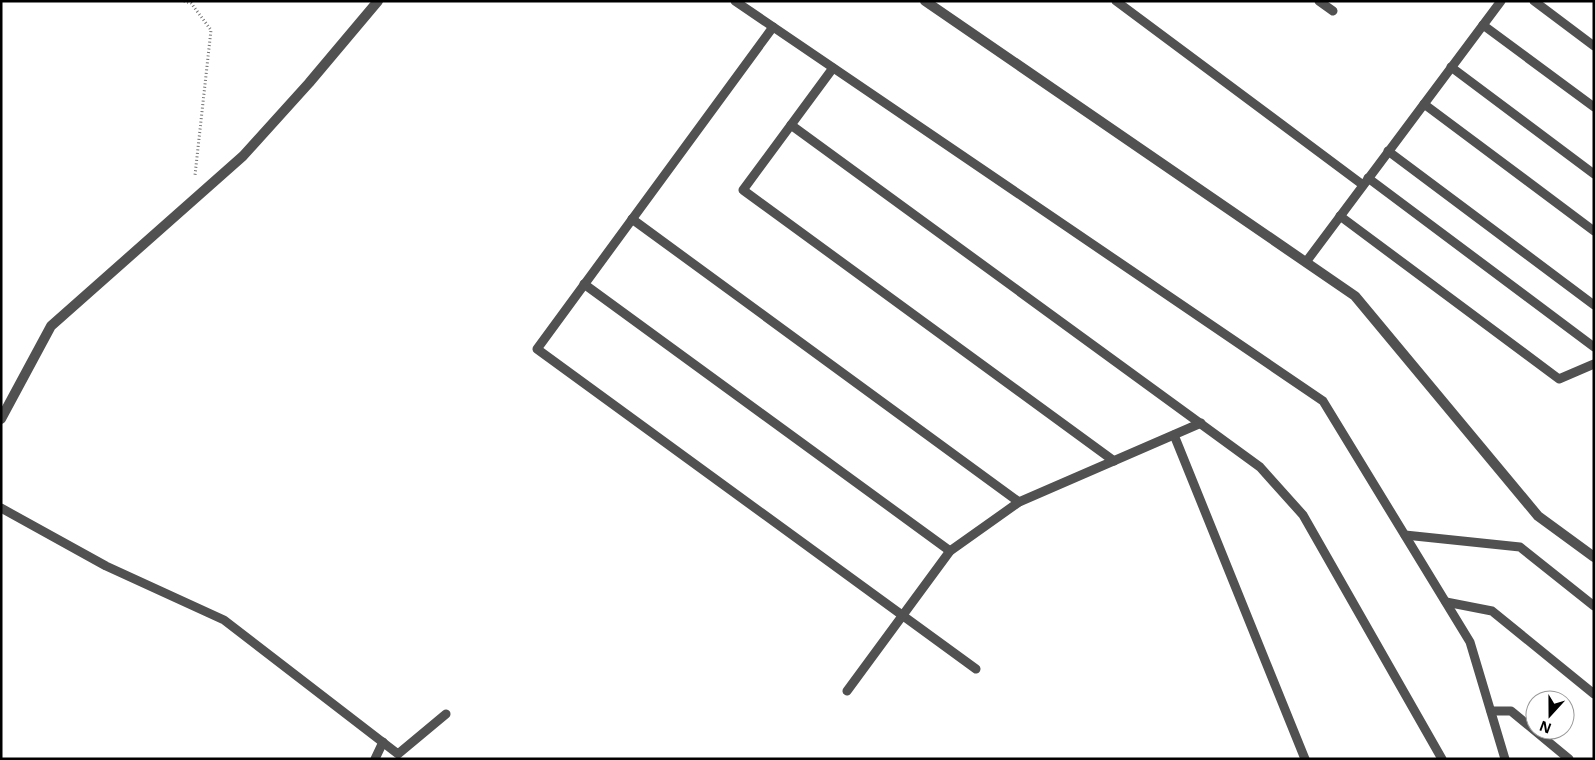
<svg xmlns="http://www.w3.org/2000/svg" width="1595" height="760" viewBox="0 0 1595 760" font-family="'Open Sans',sans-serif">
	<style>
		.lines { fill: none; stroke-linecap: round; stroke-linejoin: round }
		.path { stroke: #737373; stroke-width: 3; stroke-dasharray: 1 2.5; stroke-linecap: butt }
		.lane { stroke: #515151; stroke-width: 9 }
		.street { stroke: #515151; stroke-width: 10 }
	</style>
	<rect width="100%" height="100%" fill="#fff"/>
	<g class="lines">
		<path class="path" d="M184 1 191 3 211 30 195 175"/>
		<g class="lane">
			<path d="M735 1 1323 401 1470 642 1505 759"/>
			<path d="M1116 1 1363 185"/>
			<path d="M1319 1 1333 11"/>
			<path d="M1534 1 1594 46"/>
			<path d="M1483 25 1594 107"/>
			<path d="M773 27 537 349 976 669"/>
			<path d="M1451 67 1594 174"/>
			<path d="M833 68 743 190 1114 461"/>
			<path d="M1424 104 1594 231"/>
			<path d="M791 125 1260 467 1303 515 1442 759"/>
			<path d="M1388 151 1594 305"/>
			<path d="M1368 178 1594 347"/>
			<path d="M1340 216 1559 379 1594 364"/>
			<path d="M632 219 1019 502"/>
			<path d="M1306 262 1501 1"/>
			<path d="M584 284 950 551"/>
			<path d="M1174 435 1305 759"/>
			<path d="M1 508 106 566 224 620 398 754 446 714"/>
			<path d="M1405 535 1520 547 1594 606"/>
			<path d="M1446 602 1492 611 1594 694"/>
			<path d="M847 691 950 551 1019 502 1201 423"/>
			<path d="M1491 711H1511L1569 759"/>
			<path d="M375 759 383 742"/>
		</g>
		<g class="street">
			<path d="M925 1 1355 296 1538 516 1594 557"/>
			<path d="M1 419 51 326 243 156 309 83 378 1"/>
		</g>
	</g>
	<rect width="1595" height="760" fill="none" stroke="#000000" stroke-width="5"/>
	<g transform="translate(1550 715) rotate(201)"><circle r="24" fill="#ffffff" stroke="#999999"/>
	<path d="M0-4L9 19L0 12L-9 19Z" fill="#000000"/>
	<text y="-8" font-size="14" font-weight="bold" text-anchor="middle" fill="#000000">N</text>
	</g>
</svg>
